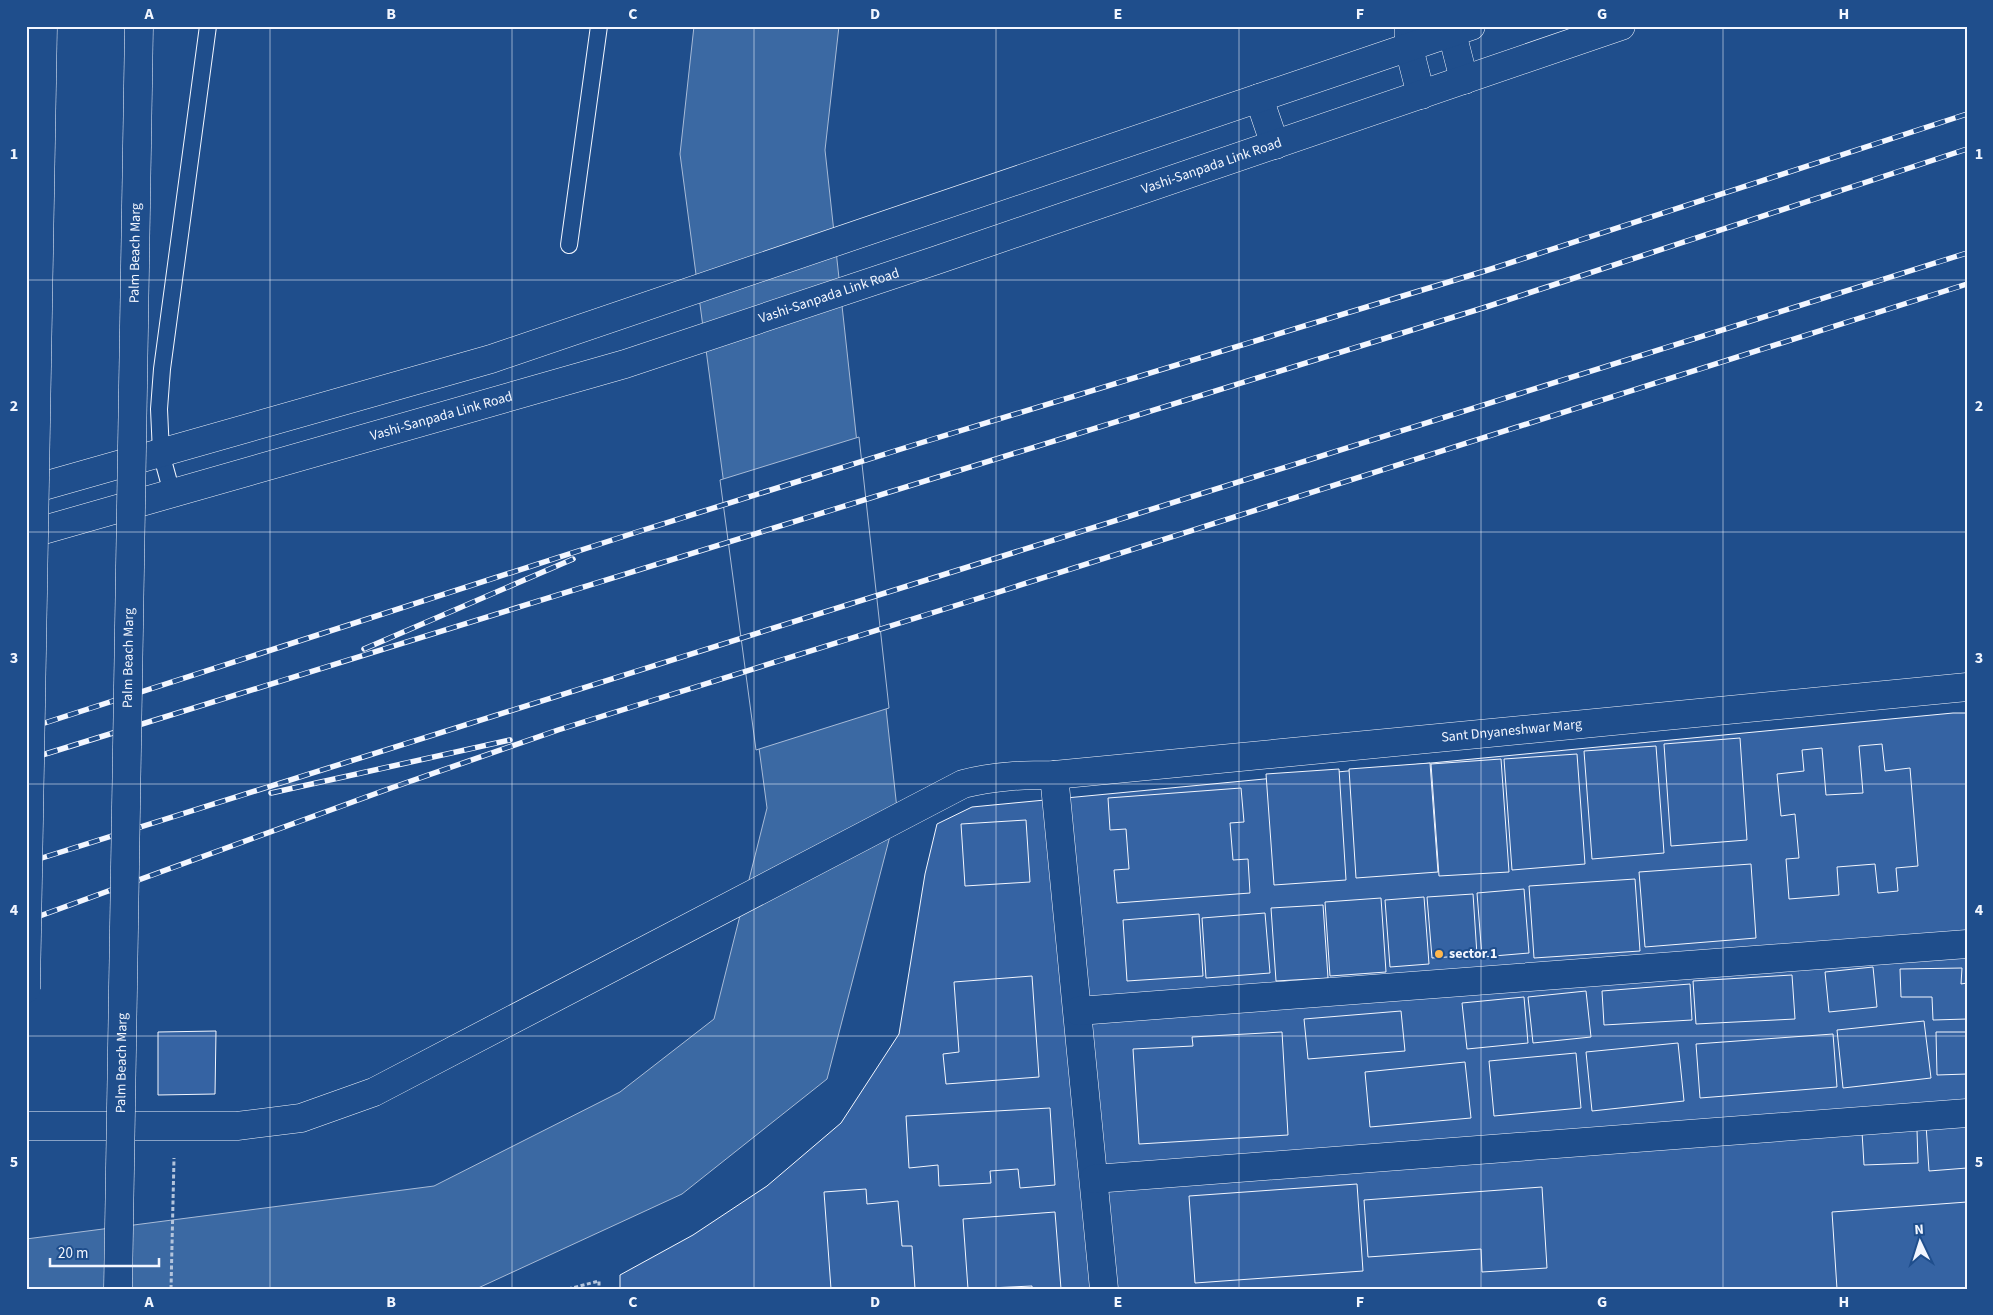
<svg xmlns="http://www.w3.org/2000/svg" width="1993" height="1315" viewBox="0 0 1993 1315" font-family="'Source Sans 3',sans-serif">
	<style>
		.water { fill: #3b69a3; stroke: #a8bbd7 }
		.pier { fill: #1f4e8c; stroke: #a8bbd7 }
		.building { fill: #3563a3; stroke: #f2f6ff }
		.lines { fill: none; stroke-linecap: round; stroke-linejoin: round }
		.lane-casing { stroke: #f2f6ff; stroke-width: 18 }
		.street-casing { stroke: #f2f6ff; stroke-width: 29 }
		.secondary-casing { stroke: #f2f6ff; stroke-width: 29 }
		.path { stroke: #b3c4dc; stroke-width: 3; stroke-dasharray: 4 2.5; stroke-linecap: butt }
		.lane { stroke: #1f4e8c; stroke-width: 16 }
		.street { stroke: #1f4e8c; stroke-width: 28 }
		.secondary { stroke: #1f4e8c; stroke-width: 28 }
		.rail-casing { stroke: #f2f6ff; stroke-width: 5.5 }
		.rail { stroke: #1f4e8c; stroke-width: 4; stroke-dasharray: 11; stroke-linecap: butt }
		.primary-bridge-casing { stroke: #f2f6ff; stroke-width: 29; stroke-linecap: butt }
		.primary-bridge { stroke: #1f4e8c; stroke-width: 28 }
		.grid { fill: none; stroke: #f2f6ff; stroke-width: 1; stroke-opacity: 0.55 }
		.poi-dot { fill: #ffb74d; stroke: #1f4e8c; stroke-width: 2 }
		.labels { text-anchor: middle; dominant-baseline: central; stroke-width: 4; stroke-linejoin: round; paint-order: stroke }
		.street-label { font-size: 14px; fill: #f2f6ff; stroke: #1f4e8c }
		.poi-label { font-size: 14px; font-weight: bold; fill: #f2f6ff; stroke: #1f4e8c; text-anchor: start }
		.neatline { fill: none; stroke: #f2f6ff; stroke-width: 2 }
		.grid-label { font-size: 16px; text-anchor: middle; font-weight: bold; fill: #f2f6ff }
	</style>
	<rect width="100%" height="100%" fill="#1f4e8c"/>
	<path class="water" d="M694 26H839L825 150 897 809 827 1079 682 1194 476 1289H26V1239L434 1186 620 1092 714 1019 767 808 680 154Z"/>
	<path class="pier" d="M859 437 889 708 756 750 720 480Z"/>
	<g class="building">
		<path d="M1953 713H1967V1289H620V1275L693 1235 767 1186 841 1123 899 1034 925 874 937 824 972 807Z"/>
		<path d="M1740 738 1747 840 1671 846 1664 744Z"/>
		<path d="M1882 744 1885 771 1910 768 1918 866 1896 868 1898 891 1878 893 1875 864 1837 867 1839 895 1789 899 1786 859 1799 858 1795 814 1781 816 1777 774 1804 771 1802 750 1822 748 1826 795 1863 793 1859 746Z"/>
		<path d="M1656 746 1664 853 1592 859 1584 751Z"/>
		<path d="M1577 754 1585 864 1512 870 1504 759Z"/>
		<path d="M1501 759 1509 872 1439 876 1431 764Z"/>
		<path d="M1430 763 1438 872 1356 878 1349 769Z"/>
		<path d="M1339 769 1346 880 1274 885 1266 774Z"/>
		<path d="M1241 788 1244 822 1230 823 1233 860 1248 859 1250 893 1117 903 1114 870 1129 869 1126 829 1110 830 1108 798Z"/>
		<path d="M1026 820 1030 882 965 886 961 824Z"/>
		<path d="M1751 864 1756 938 1645 947 1639 872Z"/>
		<path d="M1635 879 1640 951 1534 958 1529 886Z"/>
		<path d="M1524 889 1529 953 1482 957 1477 893Z"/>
		<path d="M1473 894 1477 955 1432 958 1427 897Z"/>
		<path d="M1424 897 1429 964 1390 967 1385 900Z"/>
		<path d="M1381 898 1386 972 1330 976 1325 902Z"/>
		<path d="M1323 905 1328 978 1276 981 1271 908Z"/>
		<path d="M1265 913 1270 973 1206 978 1202 918Z"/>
		<path d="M1199 914 1203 976 1127 981 1123 920Z"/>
		<path d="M1873 967 1877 1007 1829 1012 1825 972Z"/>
		<path d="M1962 968 1961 984 1967 983V1019L1933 1020 1932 997H1901L1900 969Z"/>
		<path d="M1792 975 1795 1019 1696 1024 1693 981Z"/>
		<path d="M1032 976 1039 1077 946 1084 943 1054 959 1052 954 982Z"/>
		<path d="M1690 984 1692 1020 1604 1025 1602 991Z"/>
		<path d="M1586 991 1591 1037 1533 1043 1528 997Z"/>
		<path d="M1524 997 1528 1043 1467 1049 1462 1003Z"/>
		<path d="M1401 1011 1405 1051 1308 1059 1304 1019Z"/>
		<path d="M1924 1021 1931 1078 1843 1088 1837 1030Z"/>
		<path d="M216 1031 215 1094 158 1095V1032Z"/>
		<path d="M1282 1032 1288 1135 1139 1144 1133 1049 1193 1046 1192 1037Z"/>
		<path d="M1936 1032H1967V1074L1937 1075Z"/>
		<path d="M1833 1034 1837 1087 1700 1098 1696 1044Z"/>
		<path d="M1678 1043 1684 1101 1592 1111 1586 1052Z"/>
		<path d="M1576 1053 1581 1108 1494 1116 1489 1061Z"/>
		<path d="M1465 1062 1471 1118 1370 1127 1365 1072Z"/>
		<path d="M1050 1108 1055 1185 1020 1188 1018 1169 990 1171 991 1183 939 1186 938 1165 909 1168 906 1116Z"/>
		<path d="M1967 1122V1168L1929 1171 1926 1124Z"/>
		<path d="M1917 1130 1918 1163 1864 1165 1862 1132Z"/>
		<path d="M1357 1184 1363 1271 1195 1283 1189 1196Z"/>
		<path d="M1542 1187 1547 1268 1482 1272 1481 1249 1368 1257 1364 1200Z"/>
		<path d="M866 1189 867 1204 898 1201 902 1246H912L915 1289H831L824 1192Z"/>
		<path d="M1967 1202V1289H1837L1832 1212Z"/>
		<path d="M1055 1212 1061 1289H1032V1286L968 1289 963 1219Z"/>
	</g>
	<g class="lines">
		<defs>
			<g id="lane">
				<path d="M569 245 599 26"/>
				<path d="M172 493 161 453 159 409 162 369 208 26"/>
			</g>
			<g id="street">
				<path d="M1054 775 1104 1289"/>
				<path d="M1078 1011 1967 944"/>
				<path id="s1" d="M26 1126H237L301 1118 374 1092 963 784C994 776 1023 775 1054 775L1967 687"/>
				<path d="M1094 1179 1967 1113"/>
			</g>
			<g id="secondary">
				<path d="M1409 26V48L1421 95"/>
				<path d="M1452 26V33L1464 80"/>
				<path d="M1259 98 1275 145"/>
				<path d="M26 491 491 359 1471 26"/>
				<path id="s2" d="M26 535 625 364 937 260 1621 26"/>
			</g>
		</defs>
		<use href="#lane" class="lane-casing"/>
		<use href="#street" class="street-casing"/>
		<use href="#secondary" class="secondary-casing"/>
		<g class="path">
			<path d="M171 1289 174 1158"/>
			<path d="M568 1289 599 1281V1289"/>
		</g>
		<use href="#lane" class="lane"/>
		<use href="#street" class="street"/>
		<use href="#secondary" class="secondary"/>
		<defs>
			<g id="rail">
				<path d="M364 649 573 559"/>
				<path d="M26 729 634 533 917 444 1488 270 1967 114"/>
				<path d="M26 760 1486 307 1967 149"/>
				<path d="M271 793 510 740"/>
				<path d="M26 863 1967 253"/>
				<path d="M26 921 391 788 558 730 967 602 1967 284"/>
			</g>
		</defs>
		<use href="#rail" class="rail-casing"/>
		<use href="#rail" class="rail"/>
		<defs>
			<g id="primary-bridge">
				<path d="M26 989 43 26"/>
				<path id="s3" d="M118 1289 139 26"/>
			</g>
		</defs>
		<use href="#primary-bridge" class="primary-bridge-casing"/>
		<use href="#primary-bridge" class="primary-bridge"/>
	</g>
	<path class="grid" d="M270 26V1289M512 26V1289M754 26V1289M996 26V1289M1239 26V1289M1481 26V1289M1723 26V1289M26 280H1967M26 532H1967M26 784H1967M26 1036H1967"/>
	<circle class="poi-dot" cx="1439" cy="954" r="5"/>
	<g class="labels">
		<g class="street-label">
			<text stroke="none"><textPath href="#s2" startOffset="1242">Vashi-Sanpada Link Road</textPath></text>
			<text stroke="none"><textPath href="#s3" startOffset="1036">Palm Beach Marg</textPath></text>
			<text stroke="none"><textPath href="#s2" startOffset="838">Vashi-Sanpada Link Road</textPath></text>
			<text stroke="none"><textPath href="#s2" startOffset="432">Vashi-Sanpada Link Road</textPath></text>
			<text stroke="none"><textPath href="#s3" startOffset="631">Palm Beach Marg</textPath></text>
			<text stroke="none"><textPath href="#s1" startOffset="1569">Sant Dnyaneshwar Marg</textPath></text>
			<text stroke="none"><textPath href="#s3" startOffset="226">Palm Beach Marg</textPath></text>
		</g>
		<g class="poi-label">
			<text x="1449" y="954">sector 1</text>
		</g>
	</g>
	<rect width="1993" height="1315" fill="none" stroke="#1f4e8c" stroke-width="55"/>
	<g transform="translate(1920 1242) rotate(356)" stroke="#1f4e8c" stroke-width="4" paint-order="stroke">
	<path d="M0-4L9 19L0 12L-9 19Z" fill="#f2f6ff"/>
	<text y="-8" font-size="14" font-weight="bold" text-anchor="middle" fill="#f2f6ff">N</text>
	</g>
	<path d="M50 1258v8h109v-8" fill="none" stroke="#f2f6ff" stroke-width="2.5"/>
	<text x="58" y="1258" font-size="15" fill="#f2f6ff" stroke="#1f4e8c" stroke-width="4" paint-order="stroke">20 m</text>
	<rect x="28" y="28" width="1938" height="1260" class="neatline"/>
	<g class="grid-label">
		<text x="149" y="19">A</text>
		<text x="391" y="19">B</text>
		<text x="633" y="19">C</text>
		<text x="875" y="19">D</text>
		<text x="1118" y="19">E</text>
		<text x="1360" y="19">F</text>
		<text x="1602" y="19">G</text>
		<text x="1844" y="19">H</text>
		<text x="14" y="159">1</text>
		<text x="1979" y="159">1</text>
		<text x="14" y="411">2</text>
		<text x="1979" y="411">2</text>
		<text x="14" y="663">3</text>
		<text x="1979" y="663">3</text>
		<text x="14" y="915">4</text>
		<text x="1979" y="915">4</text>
		<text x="14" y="1167">5</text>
		<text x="1979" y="1167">5</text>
		<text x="149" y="1307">A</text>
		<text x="391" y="1307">B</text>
		<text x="633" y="1307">C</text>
		<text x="875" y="1307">D</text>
		<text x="1118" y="1307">E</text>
		<text x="1360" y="1307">F</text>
		<text x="1602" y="1307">G</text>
		<text x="1844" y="1307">H</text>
	</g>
</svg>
